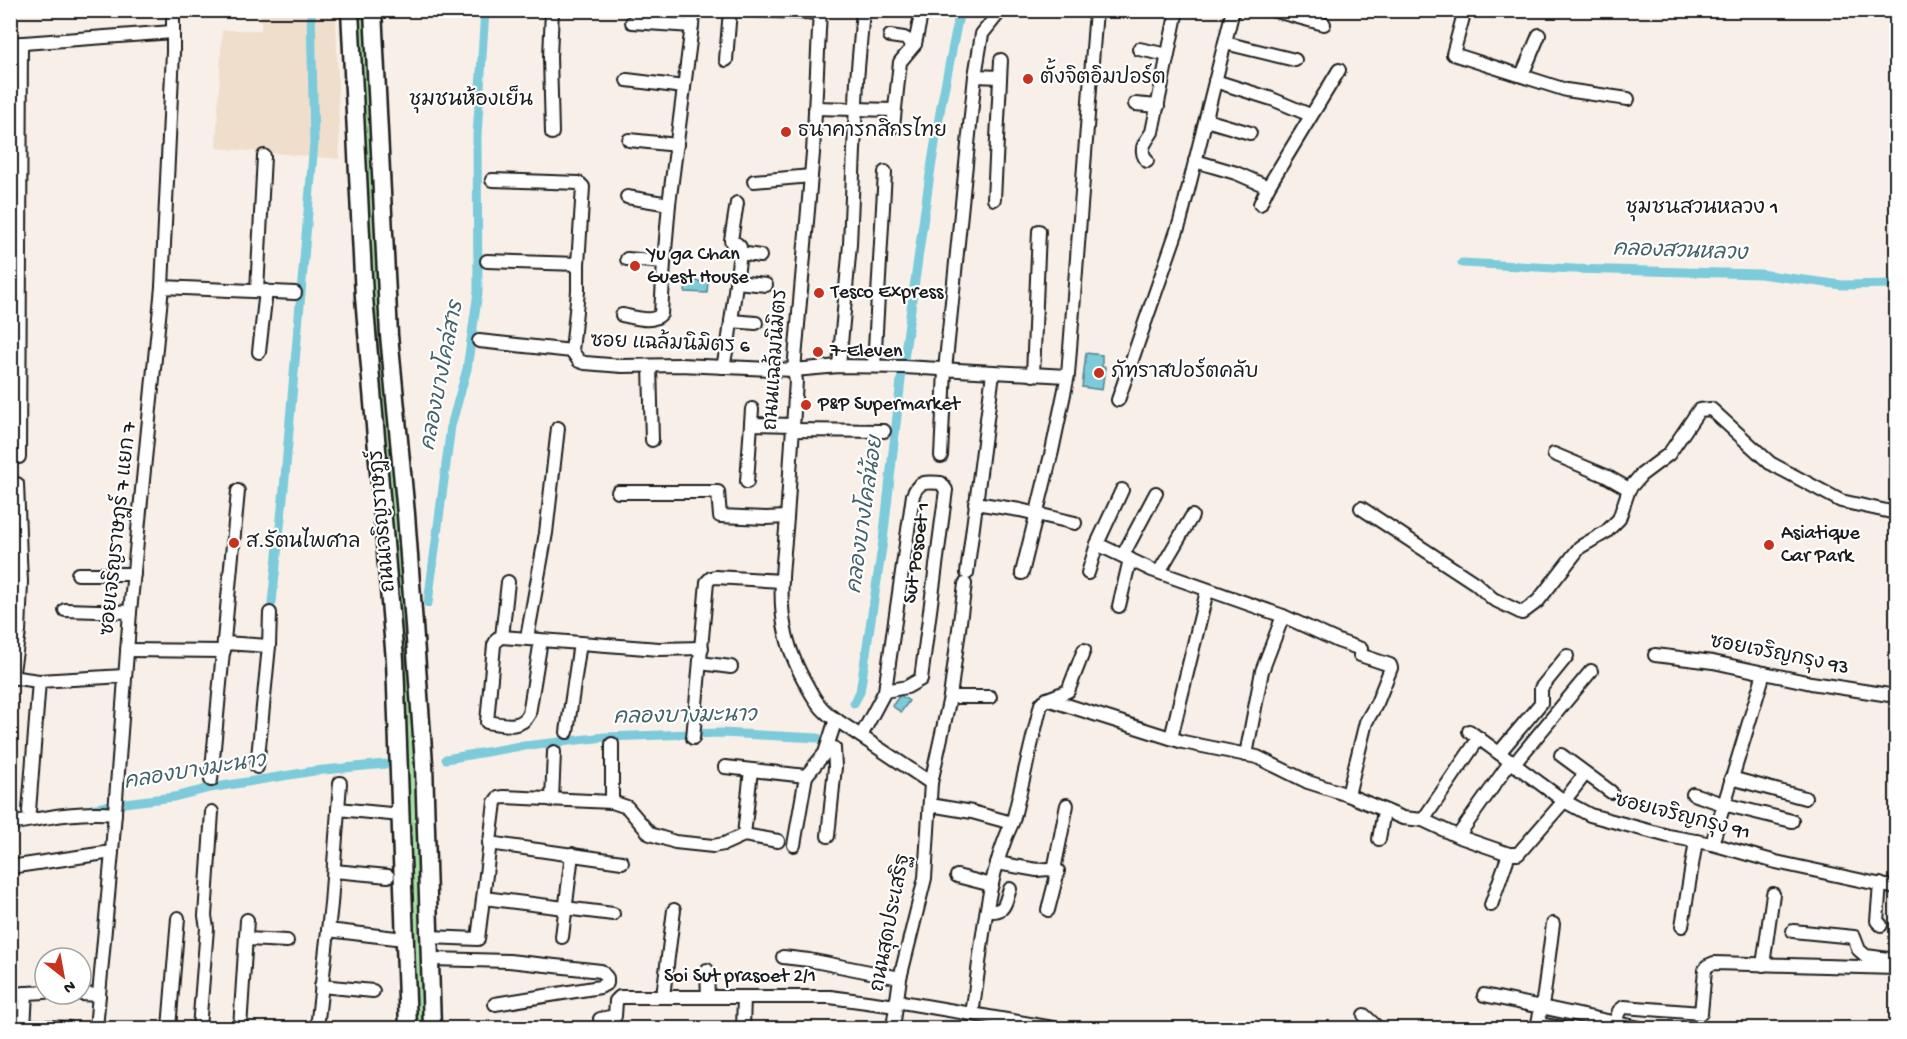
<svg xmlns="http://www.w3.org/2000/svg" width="1907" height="1039" viewBox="0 0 1907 1039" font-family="'Gochi Hand','Playpen Sans Thai',sans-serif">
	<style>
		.built { fill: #efdecc }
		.green { fill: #a8e1a6; stroke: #627e61; stroke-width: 1.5 }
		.water { fill: #7ccada; stroke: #56848e; stroke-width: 1.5 }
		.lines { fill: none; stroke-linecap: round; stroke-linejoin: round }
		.canal { stroke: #7ccada; stroke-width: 9 }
		.minor-casing { stroke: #1c1c1c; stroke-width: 16 }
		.major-casing { stroke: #1c1c1c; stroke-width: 21 }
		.minor { stroke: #fff; stroke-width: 12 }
		.major { stroke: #fff; stroke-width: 16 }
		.poi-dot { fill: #c8321e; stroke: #fff; stroke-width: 2 }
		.labels { text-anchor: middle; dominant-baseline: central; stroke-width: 4.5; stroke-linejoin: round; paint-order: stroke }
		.poi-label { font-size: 20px; fill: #1c1c1c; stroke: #fff; text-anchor: start }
		.street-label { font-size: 20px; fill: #1c1c1c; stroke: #fff }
		.neighbourhood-label { font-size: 21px; fill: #1c1c1c; stroke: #fff }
		.water-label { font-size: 21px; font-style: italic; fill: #426268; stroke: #fff }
	</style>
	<rect width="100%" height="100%" fill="#f8f0e8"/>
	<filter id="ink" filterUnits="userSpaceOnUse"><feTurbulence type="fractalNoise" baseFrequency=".0167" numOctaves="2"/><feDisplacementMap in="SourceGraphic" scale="12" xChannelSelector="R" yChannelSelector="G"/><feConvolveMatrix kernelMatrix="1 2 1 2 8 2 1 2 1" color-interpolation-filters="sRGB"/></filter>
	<g filter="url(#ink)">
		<path class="built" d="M261 11H336L340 159 216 148 222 30H261Z"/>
		<path class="green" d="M355 11H367L419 786 426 1028H417L409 840 375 398Z"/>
		<g class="water">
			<path d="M686 280 708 282 707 293 685 292Z"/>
			<path d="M1086 353 1102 355V367H1105L1102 390 1082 387Z"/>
			<path d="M900 695 909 701 901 712 892 706Z"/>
		</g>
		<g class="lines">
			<g class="canal">
				<path d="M1462 263 1574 269 1760 274 1842 285 1896 284"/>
				<path d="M272 603 284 489 314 143 311 10"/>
				<path d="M428 603 451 426 467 369 478 292 477 136 485 10"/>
				<path d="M854 703 860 692 883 541 901 380 929 181 941 106 960 10"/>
				<path d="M446 759 515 747 605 737 721 733 818 738"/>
				<path d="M92 809 116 804 174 797 210 788 314 771 385 764"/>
			</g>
			<defs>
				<g id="minor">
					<path d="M755 10 820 13"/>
					<path d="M820 10 813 153 794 370 796 381C793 426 790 472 787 518 782 581 772 623 805 682 812 695 818 706 829 715L931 783 925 878 900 978 893 1028"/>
					<path d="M1272 10 1324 24"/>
					<path d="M1465 10 1453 54 1566 90 1628 99"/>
					<path d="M632 22 692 26"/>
					<path d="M890 36 904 38 915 44"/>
					<path d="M1225 43 1295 60"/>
					<path d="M10 44 173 32"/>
					<path d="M1139 49 1168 55"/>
					<path d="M726 60 730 10"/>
					<path d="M1522 75 1539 35"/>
					<path d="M975 76 1000 77"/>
					<path d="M627 80 684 87"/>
					<path d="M1215 81 1272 99 1310 115"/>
					<path d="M1135 104 1158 106"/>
					<path d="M815 108 894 110"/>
					<path d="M1206 120 1250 133"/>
					<path d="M893 127 900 62 915 44 922 10"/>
					<path d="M552 133 550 57 552 10"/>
					<path d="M629 140 677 145"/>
					<path d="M1147 161C1138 149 1145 143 1152 132L1177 10"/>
					<path d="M1195 161 1236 173 1268 187"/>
					<path d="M492 180 579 183 583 187 578 264V291L572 351"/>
					<path d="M754 181 811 176"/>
					<path d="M627 197 669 204"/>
					<path d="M994 199 1001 60"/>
					<path d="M1260 204 1268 187 1339 70"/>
					<path d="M740 253 760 256"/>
					<path d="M627 259 664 262 669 204 694 10"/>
					<path d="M487 261 578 264"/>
					<path d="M736 282 766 285"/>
					<path d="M162 287 295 293"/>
					<path d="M257 291 264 156"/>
					<path d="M622 315C634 317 652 324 661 314L664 262"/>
					<path d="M731 321 756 323"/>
					<path d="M479 341 572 351 579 361 585 363 622 366 680 365 794 370 839 366 904 367 1067 376"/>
					<path d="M259 352 266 291"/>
					<path d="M650 366 652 440"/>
					<path d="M839 366 850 244 857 80 863 10"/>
					<path d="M874 366 885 172"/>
					<path d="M723 367 729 337 740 253V247L737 244 732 243 731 240 737 203"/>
					<path d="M1033 375 1039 231"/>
					<path d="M1118 400 1180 222 1233 10"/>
					<path d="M751 424 793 425"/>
					<path d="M793 430 884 431"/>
					<path d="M1554 454 1606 476 1629 489"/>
					<path d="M941 456 945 370 975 76 982 34 1001 10"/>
					<path d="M19 457 21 43"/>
					<path d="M747 482 752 409"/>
					<path d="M1122 490 1097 544 1152 570 1283 616 1338 641 1361 649"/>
					<path d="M618 492H718L720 516 766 518 787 517"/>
					<path d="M975 503 1020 510 1075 523"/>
					<path d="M1361 508 1475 583 1493 599 1522 613 1538 601 1580 547 1606 532 1619 519 1629 489 1641 475 1669 454 1699 410 1711 409 1770 463 1841 501 1896 513"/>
					<path d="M1123 555 1156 493"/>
					<path d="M1159 572 1192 516"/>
					<path d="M967 573 993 373"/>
					<path d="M1022 573 1052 451 1068 375 1096 10"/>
					<path d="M1088 573 1097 544"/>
					<path d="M78 574H134"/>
					<path d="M1119 606 1130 559"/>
					<path d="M65 610 130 612"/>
					<path d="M502 637 508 582"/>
					<path d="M527 638 546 533 558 428"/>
					<path d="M541 640 529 714C521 730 502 724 487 722L494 645 498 638 502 637 659 649 702 648"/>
					<path d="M224 643 269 646"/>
					<path d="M127 650 224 651"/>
					<path d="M1655 655 1713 662 1811 683 1896 696"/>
					<path d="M700 663 731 667"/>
					<path d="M10 677 39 681 124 676"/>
					<path d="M12 677 19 632 21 582 17 484"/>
					<path d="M950 697H990"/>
					<path d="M1047 699 1183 742 1257 757 1308 782 1348 795 1403 818 1423 820 1457 836 1509 854 1491 905"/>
					<path d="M1469 731 1564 801 1590 815 1668 836 1712 844 1776 862 1896 888"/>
					<path d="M567 732 580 643"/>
					<path d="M861 736 885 691 913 495C919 480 927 482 941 483L946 490 921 679 907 687 885 691"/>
					<path d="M693 738 707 582 711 578 715 577 782 581"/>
					<path d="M1171 738 1207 591"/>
					<path d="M828 745 834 748 835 767 828 836"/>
					<path d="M1499 753 1541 703V688L1567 656"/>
					<path d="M1246 755 1262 671 1283 616"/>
					<path d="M1561 755 1611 792"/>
					<path d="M1514 764 1591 671"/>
					<path d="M257 767 269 646 270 613"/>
					<path d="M725 767 806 776 794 845"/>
					<path d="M806 776 825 753 836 719"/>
					<path d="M1731 778 1805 798"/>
					<path d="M211 780 238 491"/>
					<path d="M931 783 950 697 965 584"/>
					<path d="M1693 794 1723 804 1792 821"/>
					<path d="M1348 795 1366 722 1377 703 1391 668 1390 665 1360 655"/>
					<path d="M552 800 554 752"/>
					<path d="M612 802V744"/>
					<path d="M930 805 972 812 1012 823"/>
					<path d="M338 809 401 815"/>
					<path d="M29 811 39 681"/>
					<path d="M1423 820 1479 738"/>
					<path d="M10 824C44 818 80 810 115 814"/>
					<path d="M744 835 751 770"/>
					<path d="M1458 836 1511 761"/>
					<path d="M1379 839 1384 811"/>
					<path d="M489 843 622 862"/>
					<path d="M1712 844 1764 673"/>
					<path d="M1509 854H1518L1564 801 1585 774"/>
					<path d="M997 863 1037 870 1048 869 1058 871 1048 910"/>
					<path d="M10 867 112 852"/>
					<path d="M1054 870 1067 805"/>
					<path d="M334 871 388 876"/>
					<path d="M957 876 992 885"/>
					<path d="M1880 884 1877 921 1881 925"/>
					<path d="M484 898 613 914"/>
					<path d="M988 911C1006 912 1004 905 1010 889"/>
					<path d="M1682 926 1696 841"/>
					<path d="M328 930 404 939"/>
					<path d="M1793 931 1854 937 1859 950 1866 956 1896 960"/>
					<path d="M429 937 478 939 495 802 498 798 504 797 612 802 627 807 650 834 675 842 713 846 724 844 744 835 778 841"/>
					<path d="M562 937 572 854"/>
					<path d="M246 939 287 941"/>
					<path d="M783 957 809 960 900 978"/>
					<path d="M431 959 509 961 601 971 607 978V983L600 987 495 1004"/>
					<path d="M1763 965 1773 894"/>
					<path d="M707 970 708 997"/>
					<path d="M321 986 373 991"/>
					<path d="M10 994 45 992"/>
					<path d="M81 994 99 995"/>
					<path d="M1484 995 1640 1028"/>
					<path d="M663 996 674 910"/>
					<path d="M896 1001 1053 1028"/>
					<path d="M972 1014C982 951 985 878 1013 821L1041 704 1047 699 1068 691 1084 650"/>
					<path d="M1364 1015 1378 1028"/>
					<path d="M600 1019 615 1016 616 1001 620 997H830L896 1006"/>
					<path d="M1615 1023 1619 1011 1624 1007 1701 1013 1705 970 1707 966 1714 963 1896 968"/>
					<path d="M1538 1024 1561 1028"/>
					<path d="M24 1026 68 1028"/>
					<path d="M24 1028 26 993"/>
					<path d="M96 1028 112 852 130 612 162 287 173 52V10"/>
					<path d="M169 1028 178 918"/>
					<path d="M199 1028 207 928 205 916 212 812"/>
					<path d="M240 1028 247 920"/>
					<path d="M317 1028 331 904 340 783"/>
					<path d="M743 1028 744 997"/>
					<path d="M1537 1028 1544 994 1553 924"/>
				</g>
				<g id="major">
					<path d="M350 10 364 297 395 660 408 1028"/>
					<path d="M373 10 389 335 406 514 424 764 432 1028"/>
				</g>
			</defs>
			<use href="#minor" class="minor-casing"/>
			<use href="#major" class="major-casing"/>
			<use href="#minor" class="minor"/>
			<use href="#major" class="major"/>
		</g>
	</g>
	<g class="poi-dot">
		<circle cx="1028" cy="79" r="6"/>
		<circle cx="786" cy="132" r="6"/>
		<circle cx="635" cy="266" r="6"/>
		<circle cx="819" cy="293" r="6"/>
		<circle cx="818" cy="352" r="6"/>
		<circle cx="1099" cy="373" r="6"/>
		<circle cx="806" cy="405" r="6"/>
		<circle cx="234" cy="543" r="6"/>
		<circle cx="1769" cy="545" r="6"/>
	</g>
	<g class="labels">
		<g class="poi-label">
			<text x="1040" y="79">ตั้งจิตอิมปอร์ต</text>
			<text x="798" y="132">ธนาคารกสิกรไทย</text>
			<text x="647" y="255">Yu ga Chan<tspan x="647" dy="23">Guest House</tspan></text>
			<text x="831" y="293">Tesco Express</text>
			<text x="830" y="352">7-Eleven</text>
			<text x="1111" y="373">ภัทราสปอร์ตคลับ</text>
			<text x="818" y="405">P&amp;P Supermarket</text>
			<text x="1781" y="534">Asiatique<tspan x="1781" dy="23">Car Park</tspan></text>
			<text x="246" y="543">ส.รัตนไพศาล</text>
		</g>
		<g class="street-label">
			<text transform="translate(670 345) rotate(2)">ซอย แฉล้มนิมิตร 6</text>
			<text transform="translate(777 360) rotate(-86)">ถนนแฉล้มนิมิตร</text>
			<text transform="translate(384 521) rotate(-95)">ถนนเจริญราษฎร์</text>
			<text transform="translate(120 529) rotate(-84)">ซอยเจริญราษฎร์ 7 แยก 7</text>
			<text transform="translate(918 553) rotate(-82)">Sut Posoet 1</text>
			<text transform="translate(1779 656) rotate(11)">ซอยเจริญกรุง 93</text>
			<text transform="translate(1682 818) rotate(14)">ซอยเจริญกรุง 91</text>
			<text transform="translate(892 923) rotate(-79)">ถนนสุดประเสริฐ</text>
			<text x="740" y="977">Soi Sut prasoet 2/1</text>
		</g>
		<g class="neighbourhood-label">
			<text x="471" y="101">ชุมชนห้องเย็น</text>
			<text x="1702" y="209">ชุมชนสวนหลวง 1</text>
		</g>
		<g class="water-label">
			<text transform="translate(1680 253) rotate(2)">คลองสวนหลวง</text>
			<text transform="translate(444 376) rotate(-79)">คลองบางโคล่สาร</text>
			<text transform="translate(867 515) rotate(-82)">คลองบางโคล่น้อย</text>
			<text transform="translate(685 718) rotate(-1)">คลองบางมะนาว</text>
			<text transform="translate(195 773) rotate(-9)">คลองบางมะนาว</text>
		</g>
	</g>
	<rect width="1907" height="1039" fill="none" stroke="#fff" stroke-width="36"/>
	<rect x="18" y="18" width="1871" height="1003" fill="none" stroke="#1c1c1c" stroke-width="2" filter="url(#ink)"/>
	<g transform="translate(63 976) rotate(149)"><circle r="28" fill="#ffffff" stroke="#a4a4a4" stroke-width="1.5"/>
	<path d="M0-4.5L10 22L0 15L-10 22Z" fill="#c8321e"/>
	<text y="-9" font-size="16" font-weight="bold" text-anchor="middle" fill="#1c1c1c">N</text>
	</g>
</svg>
